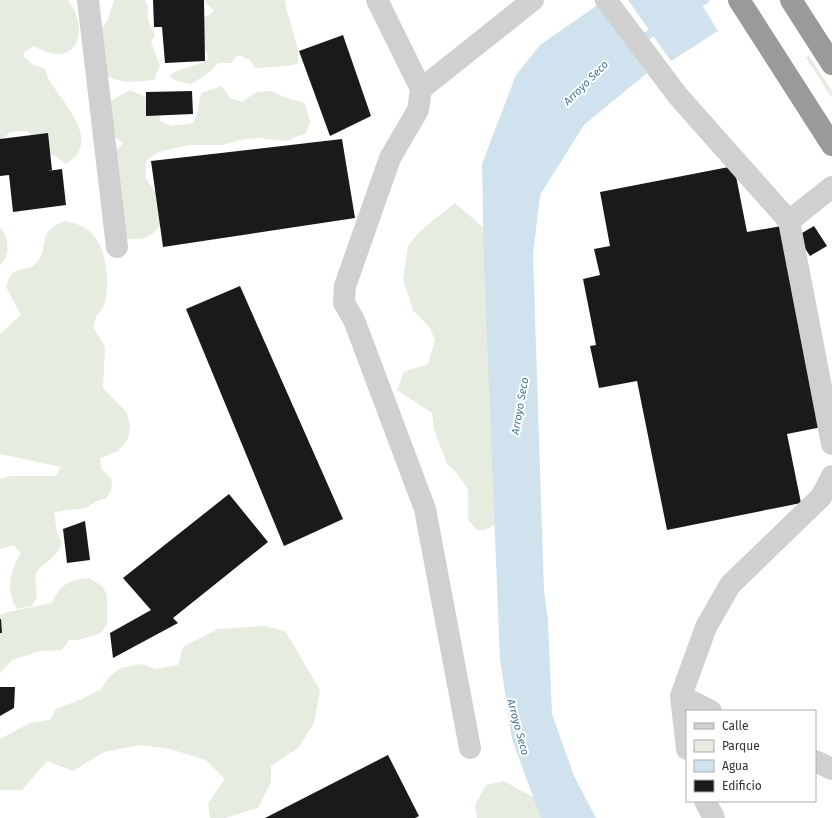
<svg xmlns="http://www.w3.org/2000/svg" width="832" height="818" viewBox="0 0 832 818" font-family="'Fira Sans',sans-serif">
	<style>
		.green { fill: #e6ecdf }
		.water { fill: #cfe2ee }
		.lines { fill: none; stroke-linecap: round; stroke-linejoin: round }
		.stream { stroke: #cfe2ee; stroke-width: 8 }
		.building { fill: #1a1a1a }
		.minor { stroke: #d0d0d0; stroke-width: 22 }
		.highway { stroke: #9a9a9a; stroke-width: 22 }
		.labels { text-anchor: middle; dominant-baseline: central; stroke-width: 4; stroke-linejoin: round; paint-order: stroke }
		.water-label { font-size: 11px; font-style: italic; fill: #3f7597; stroke: #fff }
	</style>
	<rect width="100%" height="100%" fill="#fff"/>
	<g class="green">
		<path d="M0 0H68C92 33 75 71 34 46L24 52V57L32 64 45 69C47 75 49 82 53 86 64 103 91 132 78 153 76 157 70 161 66 164L55 156 42 152 28 131 10 132 1 141 0 172Z"/>
		<path d="M114 0H145L148 6V21L155 35 151 42 160 65 154 80C134 82 123 84 105 75L100 31 108 20Z"/>
		<path d="M205 0H285C287 20 301 45 298 64L287 66 255 68 250 60 238 55 231 63H218L212 70 192 84 177 81 169 76C179 67 195 67 208 60L207 52 197 49 192 21 209 15 214 11 206 3Z"/>
		<path d="M809 56 832 91V98L806 58Z"/>
		<path d="M222 86 230 98 242 102 256 92 272 91 284 97 305 103 310 122 306 133 286 141 257 138 240 140 222 145H189L158 152 146 161V179L160 198 166 217C151 239 148 240 120 239L112 155 123 143 109 133 107 103 130 90 155 101 160 108V121L172 126 193 123 198 111 201 93Z"/>
		<path d="M455 203 492 235 501 521 485 530H477L468 520V489L456 472 447 464 434 429 432 413 397 390 404 372 428 364 435 340 430 328 413 310 403 279 408 246 420 231Z"/>
		<path d="M65 221C74 223 83 225 90 232 108 247 110 285 104 305 103 310 99 312 97 315 95 319 94 323 93 327L105 347 103 388 127 413 130 425 128 439 118 451 100 458 102 469 112 480 111 491 106 498 95 502 86 508 54 512 57 533 62 543C56 560 44 561 35 574L37 597 32 606 17 609C5 589 10 572 21 553L14 545 0 549V479L10 476H56L61 467 0 454V334L21 315 6 287C13 262 23 274 35 264 52 249 33 233 65 221Z"/>
		<path d="M0 227C9 236 11 256 0 265Z"/>
		<path d="M89 578 102 586 107 595V624L101 633 78 640H69L62 650 40 651 12 660 0 673V615L8 612 52 603C60 584 69 580 89 578Z"/>
		<path d="M264 626 285 631 320 690 314 723 298 748 271 766V782L258 808 225 818H210L208 803 225 779 206 760 170 749 140 745 104 752 73 771 47 761 22 790H0V739L30 723 50 720 56 709 82 699 101 689 110 676 120 668 142 664 155 669 178 665 183 647 218 629Z"/>
		<path d="M504 781 542 802 547 818H477L475 805 486 785Z"/>
	</g>
	<g class="water">
		<path d="M628 0H699L718 31 671 61Z"/>
		<path d="M599 4 647 73 584 125 540 195 533 254 544 591 548 620 552 714 574 776 596 818H541L512 739 500 659 484 263 482 164 516 75 540 45Z"/>
	</g>
	<g class="lines">
		<g class="stream">
			<path d="M692 8 705 0"/>
			<path d="M638 41 660 28"/>
		</g>
	</g>
	<g class="building">
		<path d="M153 0H204L205 61 165 63 162 27H154Z"/>
		<path d="M343 35 371 116 330 136 299 51Z"/>
		<path d="M192 91 193 114 146 116V92Z"/>
		<path d="M48 133 52 170 47 171 62 169 66 205 13 212 9 175 0 176V139Z"/>
		<path d="M342 139 355 218 163 247 151 161Z"/>
		<path d="M734 166 747 232 782 226 822 427 787 434 801 503 667 530 637 381 599 388 590 346 596 345 583 279 600 275 594 249 610 246 600 192Z"/>
		<path d="M814 226 827 246 810 256 797 236Z"/>
		<path d="M240 286 343 519 284 546 186 309Z"/>
		<path d="M229 494 268 542 173 618 178 623 113 658 110 633 151 610 123 578Z"/>
		<path d="M85 521 90 560 67 563 63 529Z"/>
		<path d="M0 619H1L2 633H0Z"/>
		<path d="M0 687H15L14 708 0 716Z"/>
		<path d="M388 755 419 816 415 818H265Z"/>
	</g>
	<g class="lines">
		<g class="minor">
			<path d="M88 0 117 247"/>
			<path d="M377 0 421 89 418 110 390 158 345 286 344 303 354 320 425 509 470 748"/>
			<path d="M606 0 678 96 789 221"/>
			<path d="M421 89 533 0"/>
			<path d="M832 187 789 221 832 444"/>
			<path d="M681 696 711 711"/>
			<path d="M687 749 681 696 706 627 730 585 821 497 832 476"/>
			<path d="M815 761 832 769"/>
			<path d="M705 801 714 818"/>
		</g>
		<g class="highway">
			<path d="M739 0 832 145"/>
			<path d="M791 0 832 64"/>
		</g>
	</g>
	<g class="labels">
		<g class="water-label">
			<text transform="translate(586 83) rotate(-45)">Arroyo Seco</text>
			<text transform="translate(520 406) rotate(-80)">Arroyo Seco</text>
			<text transform="translate(518 727) rotate(75)">Arroyo Seco</text>
		</g>
	</g>
	<rect x="686" y="710" width="130" height="92" fill="#ffffff" stroke="#adadad"/>
	<rect x="694" y="723" width="20" height="6" fill="#d0d0d0" stroke="#adadad"/>
	<text x="722" y="730" font-size="12" fill="#333333">Calle</text>
	<rect x="694" y="740" width="20" height="12" fill="#e6ecdf" stroke="#adadad"/>
	<text x="722" y="750" font-size="12" fill="#333333">Parque</text>
	<rect x="694" y="760" width="20" height="12" fill="#cfe2ee" stroke="#adadad"/>
	<text x="722" y="770" font-size="12" fill="#333333">Agua</text>
	<rect x="694" y="780" width="20" height="12" fill="#1a1a1a" stroke="#adadad"/>
	<text x="722" y="790" font-size="12" fill="#333333">Edificio</text>
</svg>
